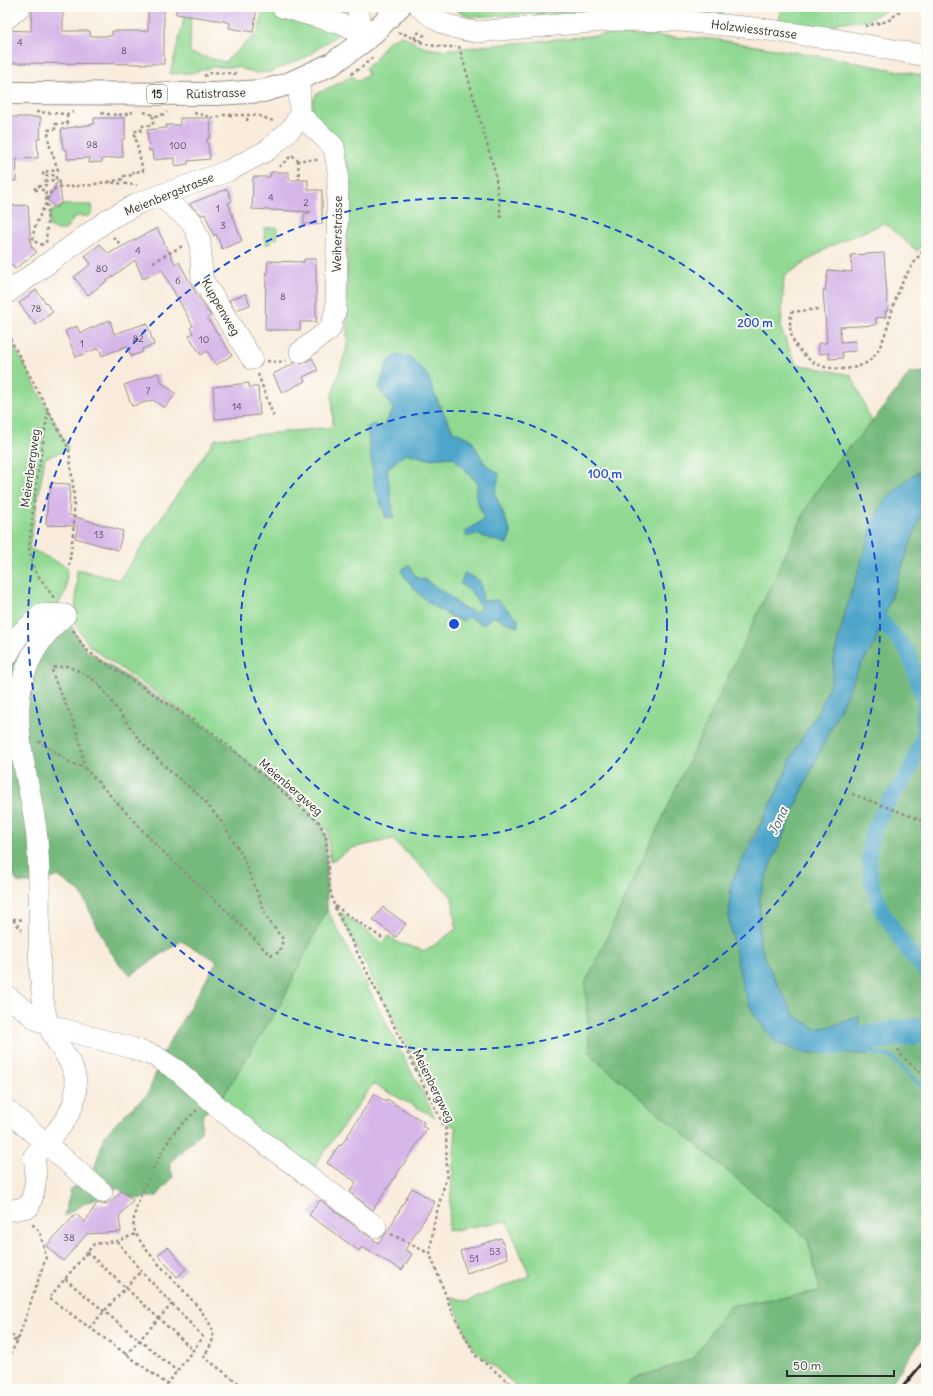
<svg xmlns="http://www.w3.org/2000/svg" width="933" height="1396" viewBox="0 0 933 1396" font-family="Delius,sans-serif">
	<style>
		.green { fill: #91d993; stroke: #5e825f; fill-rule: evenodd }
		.forest { fill: #74b97d; stroke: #507254 }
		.water { fill: #4da5ca; stroke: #3c687a }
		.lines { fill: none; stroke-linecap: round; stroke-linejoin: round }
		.stream { stroke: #4da5ca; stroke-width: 4.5 }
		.canal { stroke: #4da5ca; stroke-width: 15 }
		.river { stroke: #4da5ca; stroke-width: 26 }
		.building { fill: #d6b5e8 }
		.minor-casing { stroke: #928c84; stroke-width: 22 }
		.major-casing { stroke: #928c84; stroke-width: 24 }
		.path { stroke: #928c84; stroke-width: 2.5; stroke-dasharray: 3 3; stroke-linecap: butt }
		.minor { stroke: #fff; stroke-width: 21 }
		.major { stroke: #fff; stroke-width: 22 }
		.rail { stroke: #2b2b2b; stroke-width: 3 }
		.ring { fill: none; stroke: #1d4ed8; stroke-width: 2; stroke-dasharray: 7 5 }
		.labels { text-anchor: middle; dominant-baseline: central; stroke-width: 4; stroke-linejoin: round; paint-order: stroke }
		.number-label { font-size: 10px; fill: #564e5a }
		.shield { fill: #fdfcf7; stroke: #6a6a68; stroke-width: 1 }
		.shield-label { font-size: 11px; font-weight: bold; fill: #2b2b2b }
		.street-label { font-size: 12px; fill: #2b2b2b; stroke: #fdfcf7 }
		.water-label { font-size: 13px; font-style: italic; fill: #395c6b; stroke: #fdfcf7 }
		.centre { fill: #1d4ed8; stroke: #fdfcf7; stroke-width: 2 }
		.ring-label { font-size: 12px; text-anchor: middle; font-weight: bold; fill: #1d4ed8; stroke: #fdfcf7; stroke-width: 4; stroke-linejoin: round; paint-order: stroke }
	</style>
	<rect width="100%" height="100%" fill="#fdfcf7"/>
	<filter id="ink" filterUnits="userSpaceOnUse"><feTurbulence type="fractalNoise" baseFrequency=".025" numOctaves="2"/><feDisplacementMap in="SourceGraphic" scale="8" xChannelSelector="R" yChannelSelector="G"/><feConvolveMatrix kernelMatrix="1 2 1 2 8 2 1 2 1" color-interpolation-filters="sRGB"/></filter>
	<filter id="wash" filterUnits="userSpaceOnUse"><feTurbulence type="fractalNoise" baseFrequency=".012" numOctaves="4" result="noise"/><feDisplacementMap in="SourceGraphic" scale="16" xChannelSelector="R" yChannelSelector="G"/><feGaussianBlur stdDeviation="0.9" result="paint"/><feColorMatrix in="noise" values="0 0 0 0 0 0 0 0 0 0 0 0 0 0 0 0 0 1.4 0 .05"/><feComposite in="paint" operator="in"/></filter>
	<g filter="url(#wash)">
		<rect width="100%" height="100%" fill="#f9ecdc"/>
		<g class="green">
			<path d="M187 7H191L190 53 225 62 259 31 263 7H351L353 24 306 57 270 72 255 73 237 67H213L191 73 170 74Z"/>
			<path d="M451 7H723V16L592 12 470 17Z"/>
			<path d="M780 7H891L866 21 842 22 823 29 780 22Z"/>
			<path d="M611 34 713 39 837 59 926 76V240L917 251 884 223 829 247 784 276 781 329 796 364 851 375 872 422 837 461 590 1055 808 1239 820 1291 729 1306 693 1359 633 1379 626 1389H520L472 1347 451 1297 468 1301 530 1276 507 1221 448 1231 456 1128 446 1122 339 913 343 914 383 943 389 936 399 943 426 951 456 929 452 897 392 839 352 848 330 862 328 830 212 732 89 646 75 624 77 569 119 580 215 439 333 427 332 395 347 347V165L315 120 312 104 316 94 353 76 357 81 368 75 365 68 375 60 386 43 401 35 425 48 441 50ZM428 376 436 398 453 431 471 439 484 463 499 474 495 494 511 533 507 544 475 534 464 533 484 519 475 494 478 484 453 457 428 459 406 453 387 469 394 519 386 518 373 424 382 428 393 409 379 388ZM409 565 416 578 424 579 449 596 462 608 477 612 481 607 471 591 480 581 483 601 517 627 492 616 484 625 469 617 401 571Z"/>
			<path d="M64 205H92L93 212 89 216H76L65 230H57L49 226 50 212Z"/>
			<path d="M277 227V239H271V244H265L264 228Z"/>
			<path d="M7 333 69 449 45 458 29 548 67 567 66 591 56 608 7 636Z"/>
			<path d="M327 909 435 1117 373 1084 316 1164 314 1174 219 1103 281 1003Z"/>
		</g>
		<g class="forest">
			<path d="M926 372V468L910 477 886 499 835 653 832 679 820 708 794 752 776 794 749 844 729 919 743 989 830 1053H856L869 1055 871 1049C859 1041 857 1030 860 1017L833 1026 816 1029 794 1015 768 966 759 942 760 897 769 869 807 779 858 670 874 645 920 517 926 508V1333L887 1389H626L633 1379 693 1359 729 1306 820 1291 808 1239 590 1055 585 984 810 501 837 461 872 422 910 373Z"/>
			<path d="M65 615 83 646 90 653 213 733 319 822 326 836 327 909 281 1003 219 1103 203 1114 201 1132 169 1164 173 1177 157 1196 135 1199 117 1188 85 1203 64 1216 71 1189 93 1172 105 1135 127 1112 148 1094 164 1051 217 961 181 941 131 975 120 965 108 948 81 893 58 876 39 884 17 882 7 859V673L18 636Z"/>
		</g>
		<g class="water">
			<path d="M397 354 411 357 428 376 436 398 453 431 471 439 484 463 499 474 495 494 511 533 507 544 475 534 467 537 464 533 484 519 475 494 478 483 453 457 428 459 406 453 387 469 394 519 386 518 374 484 367 428 373 424 382 428 393 409 379 388 387 363Z"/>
			<path d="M926 468V508L920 517 874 645 858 670 807 779 769 869 760 897 759 942 768 966 794 1015 816 1029 833 1026 860 1016C856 1030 859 1041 871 1049L869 1055 856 1053H803L776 1043 753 1013 743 989 729 919 731 883 776 794 794 752 820 708 832 679 835 653 845 613 876 514 886 499 910 477Z"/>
			<path d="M409 564 416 578 424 579 449 596 462 608 477 612 481 607 471 591 460 584 465 573 480 581 483 601 497 600 518 619V627L492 616 484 625 469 617 462 621C434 609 418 597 401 571Z"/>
		</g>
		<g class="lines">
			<path class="stream" d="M870 1052 891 1057 926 1091"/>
			<path class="canal" d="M871 608 908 652 924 702 923 737 908 774 886 805 871 836 869 857 871 879 882 911 908 951 926 972"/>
			<path class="river" d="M826 1041 833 1042 926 1030"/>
		</g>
		<g id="blocks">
			<g class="building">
				<path d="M32 7H63V31H90V36H112V31H148V7H164V64L7 63V30L31 31Z"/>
				<path d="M176 7H245L257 9 253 32 229 28 230 23 224 21 176 14Z"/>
				<path d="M9 117H41L40 138 37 139 38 158 17 159 16 181H7V123H9Z"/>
				<path d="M94 118H125V139H122L123 157 102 159V162L89 163 90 158 67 159V149H63L61 129 94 124Z"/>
				<path d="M180 118H211L210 138 207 139 210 159 188 161V164L175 166V158L153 160 152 150 149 151 147 130 166 128V125H180Z"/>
				<path d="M271 172H289V180H308V190H322V224H304V214L311 212 252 209 253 177H270Z"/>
				<path d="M59 179 62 203 55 208 48 200Z"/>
				<path d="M227 189 232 201 228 203 242 241 222 249 216 234 214 236 205 214 202 215 189 204Z"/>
				<path d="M28 205 31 246 37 252 15 269 11 264 7 265V206Z"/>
				<path d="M157 228 175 264 179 262 197 295 211 316 207 318 232 355 216 365 207 351 201 355 189 336 193 333 190 328 193 326 162 270 143 279 135 260 88 295 74 277 91 264 85 256 100 244 108 254Z"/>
				<path d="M884 253 888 311H885L886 317 876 318V325L840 327 841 342 855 341 856 351 842 352 843 358 829 359V353L819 354 818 343H827L823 290H825L828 270 852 272 851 255Z"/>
				<path d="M304 259H316V322H300V330H265L266 272 267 275 268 261 304 262Z"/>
				<path d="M36 290 53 312 36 325 19 303Z"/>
				<path d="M246 294 250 305 236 310 229 300Z"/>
				<path d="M110 320 114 334 147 323 154 345 142 349 143 352 131 356 127 346 102 356 99 348 76 357 65 331 77 326 80 333Z"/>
				<path d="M312 358 318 370 303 377 305 381 282 393 273 374 293 364V361L302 364Z"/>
				<path d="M158 373 161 382 176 394 164 408 153 400 132 406 124 385Z"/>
				<path d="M249 383V387H258L260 415 215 419 213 387Z"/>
				<path d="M50 483 70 484 69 515 123 531 118 550 75 538 78 526 46 525 48 495 50 494Z"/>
				<path d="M383 907 406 924 396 937 373 920Z"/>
				<path d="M374 1094 386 1102 387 1099 424 1122 422 1126 427 1129 373 1210 350 1192 356 1182 327 1163 339 1145 341 1146Z"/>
				<path d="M412 1188 435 1202 405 1250 412 1254 402 1270 362 1247 359 1251 309 1215 320 1200 378 1243 386 1234Z"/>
				<path d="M122 1191 133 1200 119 1216 121 1232 87 1234 63 1261 46 1246 76 1214 85 1222 97 1203 107 1205Z"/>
				<path d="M501 1238 508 1258 467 1273 460 1251Z"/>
				<path d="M168 1247 186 1269 177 1277 158 1255Z"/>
			</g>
		</g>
	</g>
	<g filter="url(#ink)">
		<use href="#blocks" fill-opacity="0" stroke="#928c84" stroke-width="1"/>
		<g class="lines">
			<defs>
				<g id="minor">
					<path d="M282 7 341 24 369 37"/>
					<path d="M357 7 361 23 369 37"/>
					<path d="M420 7C437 23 454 29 477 32L615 20 681 21 754 28 839 40 926 56"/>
					<path d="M7 18 20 7"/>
					<path d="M300 115 334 147 338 171 336 309 330 329 300 352"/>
					<path d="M163 194 166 201 192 222 200 241 202 279 252 359"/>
					<path d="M7 293 109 219 139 203 228 171 268 150 292 128 300 115 299 79"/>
					<path d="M7 656 18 636 42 614 65 615"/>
					<path d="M7 996 36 1019 48 1025 132 1048 155 1056 178 1071 225 1113 376 1227"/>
					<path d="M7 1110 102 1192"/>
					<path d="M7 1211 29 1207C36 1189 37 1175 34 1156 53 1136 77 1114 76 1085 76 1059 51 1042 46 1017 33 956 44 892 36 830 30 781 11 733 22 683 28 657 44 633 65 615"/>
				</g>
				<path id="major" d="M7 93 216 94 263 91 288 84 332 64 369 37 399 7"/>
			</defs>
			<use href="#minor" class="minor-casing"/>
			<use href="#major" class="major-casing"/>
			<g class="path">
				<path d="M865 26 888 21 905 7"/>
				<path d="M398 33C406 33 413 39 421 42 433 47 443 47 456 47"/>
				<path d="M414 39 421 29"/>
				<path d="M420 42 425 33"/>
				<path d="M459 46 495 172 501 218"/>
				<path d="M351 74 362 67 373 57"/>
				<path d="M204 76 213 72 238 74"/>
				<path d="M36 112 68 114 74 112"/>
				<path d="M144 112 156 116 165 114 167 112"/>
				<path d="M101 113C112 115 123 116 133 112"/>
				<path d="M194 113 215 118 224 115H257L273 121"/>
				<path d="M247 121 248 115"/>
				<path d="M298 160 299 179"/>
				<path d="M279 167 292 155 297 160H320"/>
				<path d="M108 182 124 179V176L134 175 133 172 143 171 134 131H141V126L153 125V116"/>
				<path d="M35 190V187L46 185 45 181 56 180V175L43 176V172L58 170 49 144 48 130 55 129V124H67V114"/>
				<path d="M35 190H45L48 210 46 244"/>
				<path d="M46 199 52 190 60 187 91 185 104 182 137 185"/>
				<path d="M113 237 120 244"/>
				<path d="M43 245 33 241C32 228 41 214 46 203"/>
				<path d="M153 262 184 245"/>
				<path d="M818 309 792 312C788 324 790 340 799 349 802 353 806 357 810 360 825 372 862 373 874 356 887 339 891 310 899 290 905 274 916 260 926 246"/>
				<path d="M7 333 69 449 74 495V525L69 567"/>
				<path d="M267 361 281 362 286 360"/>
				<path d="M258 374 274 418"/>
				<path d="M48 411 35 492 29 548 34 570 54 598"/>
				<path d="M73 630 83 646 90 653 213 733 319 822 326 836 329 884 334 906 446 1130 447 1175 434 1223 430 1254 453 1314 475 1355 517 1389"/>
				<path d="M38 741 73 764 84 767 159 848 229 913 270 955 280 952 283 939 268 920 242 855 222 822 200 796 172 773 141 742 98 683 81 672 67 666 52 668C54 682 60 690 65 703 75 724 82 744 84 767"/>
				<path d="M852 794 921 820 926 835"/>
				<path d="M335 906 382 938"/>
				<path d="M7 918 23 920"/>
				<path d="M13 920 22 930"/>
				<path d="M898 1049 902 1056 918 1071 926 1070"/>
				<path d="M197 1110C191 1116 184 1122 177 1129 164 1144 129 1209 134 1228 142 1258 216 1312 213 1337 213 1343 207 1351 204 1357L246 1389"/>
				<path d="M391 1234 430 1254"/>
				<path d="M117 1241 141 1271 203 1337 167 1384 49 1298 94 1244 117 1241 136 1234"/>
				<path d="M87 1252 193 1350"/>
				<path d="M65 1279 177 1371"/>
				<path d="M89 1328 141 1271"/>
				<path d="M7 1331 18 1340"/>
				<path d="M7 1341 17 1340"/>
				<path d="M126 1355 172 1304"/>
				<path d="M7 1360 18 1340 46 1257 40 1232 32 1224"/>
				<path d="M516 1387 525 1389"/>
			</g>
			<use href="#minor" class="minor"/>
			<use href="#major" class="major"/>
			<path class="rail" d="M901 1389 926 1359"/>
		</g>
	</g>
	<g class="ring">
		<circle cx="454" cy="624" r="213"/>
		<circle cx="454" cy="624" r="426"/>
	</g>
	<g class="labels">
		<g class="number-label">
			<text x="20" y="42">4</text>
			<text x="124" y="50">8</text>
			<text x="92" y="144">98</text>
			<text x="178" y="145">100</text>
			<text x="271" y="197">4</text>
			<text x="306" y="202">2</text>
			<text x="218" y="208">1</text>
			<text x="223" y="225">3</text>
			<text x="138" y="250">4</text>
			<text x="102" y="268">80</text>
			<text x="178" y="280">6</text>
			<text x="283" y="296">8</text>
			<text x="36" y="308">78</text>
			<text x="138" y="338">82</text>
			<text x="204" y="339">10</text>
			<text x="82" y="343">1</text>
			<text x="148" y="390">7</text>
			<text x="237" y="406">14</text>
			<text x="99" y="534">13</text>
			<text x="69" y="1237">38</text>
			<text x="495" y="1251">53</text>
			<text x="474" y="1258">51</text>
		</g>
		<rect class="shield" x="147" y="85" width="20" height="18" rx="3"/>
		<g class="shield-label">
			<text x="157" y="94">15</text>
		</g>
		<g class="street-label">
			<text transform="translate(754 29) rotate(7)">Holzwiesstrasse</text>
			<text transform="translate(216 93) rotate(-2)">Rütistrasse</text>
			<text transform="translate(169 194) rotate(-22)">Meienbergstrasse</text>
			<text transform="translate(337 234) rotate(-89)">Weiherstrasse</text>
			<text transform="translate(221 307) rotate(60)">Kuppenweg</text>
			<text transform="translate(30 468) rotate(-82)">Meienbergweg</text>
			<text transform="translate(291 787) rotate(41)">Meienbergweg</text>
			<text transform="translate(434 1086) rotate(64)">Meienbergweg</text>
		</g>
		<g class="water-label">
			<text transform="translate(778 821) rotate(-66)">Jona</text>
		</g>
	</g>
	<circle cx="454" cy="624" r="6" class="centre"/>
	<g class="ring-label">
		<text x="755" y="327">200 m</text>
		<text x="605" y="478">100 m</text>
	</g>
	<rect width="933" height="1396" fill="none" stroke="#fdfcf7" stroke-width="24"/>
	<path d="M787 1370v6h107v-6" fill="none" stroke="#2b2b2b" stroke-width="2"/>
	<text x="793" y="1370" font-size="12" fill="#2b2b2b" stroke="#fdfcf7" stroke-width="3" paint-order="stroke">50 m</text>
</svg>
